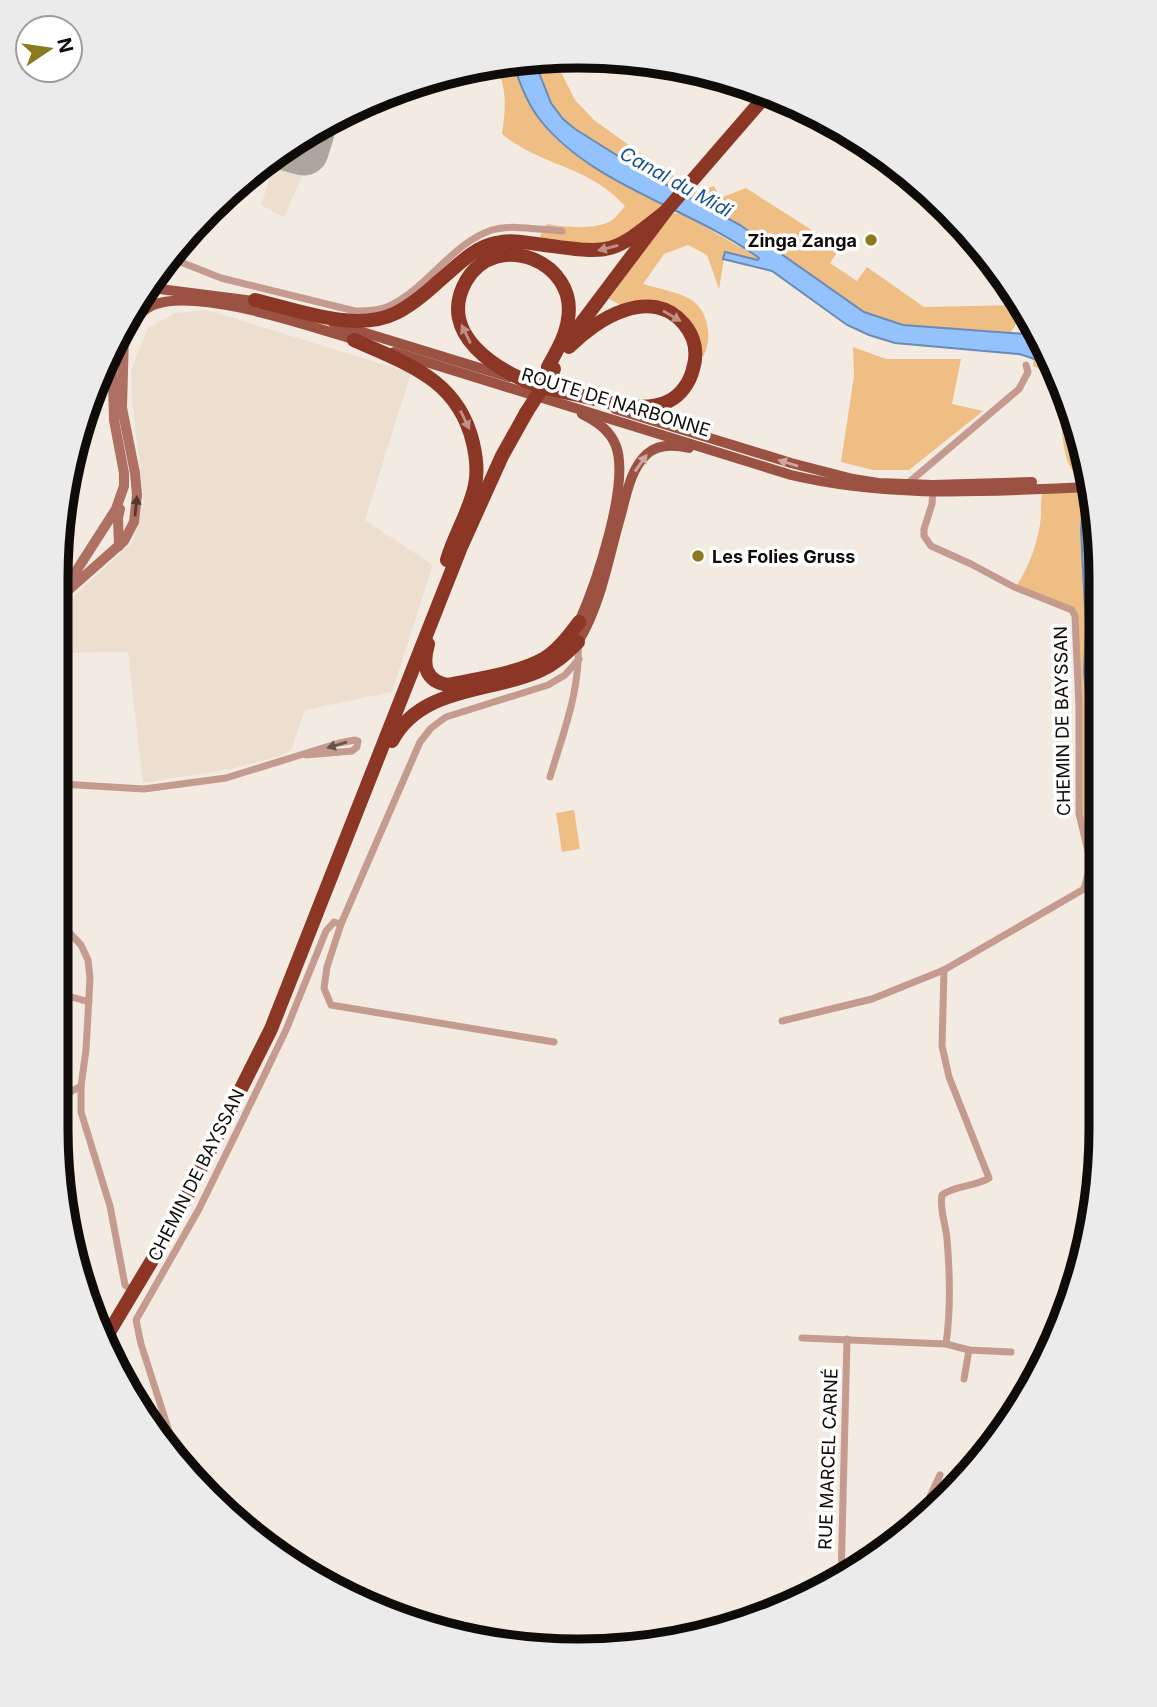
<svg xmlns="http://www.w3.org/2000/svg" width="1157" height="1707" viewBox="0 0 1157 1707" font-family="Inter,sans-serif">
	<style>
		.built { fill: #ecdfd0 }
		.green { fill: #eebe84 }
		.water { fill: #93c2fc; stroke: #6b8bb3; stroke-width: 2 }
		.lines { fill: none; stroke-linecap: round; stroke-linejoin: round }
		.runway { stroke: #aca69f; stroke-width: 49 }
		.street { stroke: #c59a8f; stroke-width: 7 }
		.secondary { stroke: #ae7062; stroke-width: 10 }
		.primary { stroke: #9c5242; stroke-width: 10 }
		.highway { stroke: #8c3625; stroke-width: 14 }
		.highway-bridge { stroke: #8c3625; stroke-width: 14 }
		.oneway { fill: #c09087 }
		.oneway2 { fill: #cea8a0 }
		.oneway3 { fill: #563830 }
		.oneway4 { fill: #6a524c }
		.poi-dot { fill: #8c7a1f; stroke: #fff; stroke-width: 2.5 }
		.labels { text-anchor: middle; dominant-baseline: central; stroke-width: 7; stroke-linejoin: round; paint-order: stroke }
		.poi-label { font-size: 18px; font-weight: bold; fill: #0e0b08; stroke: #fff; text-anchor: end }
		.street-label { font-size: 18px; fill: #0e0b08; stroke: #fff }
		.water-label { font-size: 19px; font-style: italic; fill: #175090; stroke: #fff }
		.rim { fill: none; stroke: #0e0b08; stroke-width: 9 }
	</style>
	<rect width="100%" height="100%" fill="#f3ebe2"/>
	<g class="built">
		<path d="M325 125 284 217 261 205 278 153 288 144Z"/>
		<path d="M207 310 411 373 365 520 433 565 392 692 305 710 291 750 280 756 231 769 143 783 128 652 63 653 64 605 133 542 144 502 132 400 131 370 148 328 175 313Z"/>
	</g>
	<g class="green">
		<path d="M554 58 575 100 594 120 662 169 667 170 683 185 695 192 714 186 720 198 746 188 840 248 830 263 857 281 867 267 924 307 1019 305V319L1011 332 903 325 864 312 740 225 650 176 575 129C553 111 542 87 534 60Z"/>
		<path d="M513 62C519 81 527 101 538 117 564 158 626 186 669 207L624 243 545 245 540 236 547 224C566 227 591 230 609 222 615 219 621 211 625 206 590 166 541 166 502 134 506 106 507 91 496 64Z"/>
		<path d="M681 213 759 258 758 261 725 252 719 289 707 255 688 245 664 254 643 284C658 289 676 291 690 299 709 310 713 339 703 357L694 331 679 309 652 303 621 305 609 299 669 214Z"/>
		<path d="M853 347 886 359H961L952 404 983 411 909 470H873L841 462 854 376Z"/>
		<path d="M1034 358C1044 363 1054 369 1060 378 1071 395 1082 447 1086 468L1073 471C1052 441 1074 380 1033 366Z"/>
		<path d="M1075 488 1085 495 1081 529 1086 628 1084 672 1088 713 1087 792 1089 815 1097 853 1096 882C1073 840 1080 760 1079 712 1078 678 1075 644 1072 610L1015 588C1029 568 1039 540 1041 516 1041 505 1040 499 1044 489Z"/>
		<path d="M574 810 580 849 562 852 556 813Z"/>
	</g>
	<g class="water">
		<path d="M534 60 551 103 563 119 575 129 650 176 740 225 864 312 903 325 1038 335 1061 378 1063 385C1054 367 1038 359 1019 354L895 343 869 335 847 325 772 271 723 259 725 252 758 260 759 258C693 209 593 186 541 121 528 105 519 82 513 62Z"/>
		<path d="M1082 447 1091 476 1101 579 1097 854 1089 815 1087 794 1088 713 1084 672 1086 628 1081 529 1086 468Z"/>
	</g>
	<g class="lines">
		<path class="runway" d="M290 143 289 147 304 151 310 132"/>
		<g class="street">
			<path d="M978 246C975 263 993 270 1006 279"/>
			<path d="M173 259 221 278 355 311C365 311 378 311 387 307 427 289 452 243 492 230 512 224 540 230 562 231"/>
			<path d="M907 484 1019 389 1028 372 1026 365"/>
			<path d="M550 777C563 734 581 688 578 642"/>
			<path d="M61 784 144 789 226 778 339 743 355 740 358 741 357 747 352 751 306 755"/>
			<path d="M59 918 63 926 81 945 88 960 90 978 86 1050 81 1086V1112L110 1206 125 1285 134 1292"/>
			<path d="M944 970 942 1046 949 1077 989 1178C975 1187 955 1185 942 1195 939 1209 946 1224 947 1239 950 1274 951 1309 946 1344"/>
			<path d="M58 993 89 1002"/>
			<path d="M782 1021 872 999 944 970 1084 889 1091 863 1079 814V708L1075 616 1072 610 1014 587 971 564 931 546 924 536V529L932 504 933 489"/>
			<path d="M554 1042 331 1005 324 988 327 967 341 924 420 742 431 728 446 717 548 685 565 675 579 659"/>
			<path d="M56 1100 81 1086"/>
			<path d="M802 1338 946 1344 969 1350 1011 1352"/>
			<path d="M964 1379 969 1350"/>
			<path d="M176 1453 141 1344 136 1320 199 1209 245 1115 286 1030 326 931 334 922 341 924"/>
			<path d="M919 1520 940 1475"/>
			<path d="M841 1580 847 1339"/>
		</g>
		<g class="secondary">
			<path d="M119 546 118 518 120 509"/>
			<path d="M66 587 116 509 124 486V473L114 420 112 345"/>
			<path d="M64 594 124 541 134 522 137 495 135 473 122 408 124 334 132 321"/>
		</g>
		<g class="primary">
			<path d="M152 288 261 302"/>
			<path d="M127 323C137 319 143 309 153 305 198 287 312 327 359 341"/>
			<path d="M333 323 509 377"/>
			<path d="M394 352 791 475C892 499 989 491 1092 487"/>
			<path d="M615 409 791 463 853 479 878 483 933 485 1032 482"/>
			<path d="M579 622C596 584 630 484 616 446 610 430 596 421 582 414"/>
			<path d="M578 642C601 605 608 559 620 518 626 497 630 469 647 454 658 444 676 445 689 448"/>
		</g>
		<g class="highway">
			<path d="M255 300C297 310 356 333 396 313 412 305 426 293 439 281 455 268 474 247 496 243 512 239 528 243 544 245 612 254 611 255 665 212"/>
			<path d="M574 333 665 212 768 93"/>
			<path d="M354 340C407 364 458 379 473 443 476 456 478 471 475 485 470 511 454 535 447 560"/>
			<path d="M548 367C556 352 566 336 568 319 578 261 496 229 466 281 436 334 497 371 539 386 554 391 571 393 586 397 611 402 643 414 669 401 681 395 690 382 693 369 698 353 695 337 684 324 651 285 596 319 569 347"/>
			<path d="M428 644C422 665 425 681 448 685 479 678 517 674 545 658 559 649 569 636 579 622"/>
			<path d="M392 741C421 686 490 693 539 671 555 664 566 654 578 642"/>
			<path d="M105 1339 169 1232 271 1029 461 547 502 456 526 413"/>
		</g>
		<path class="highway-bridge" d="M526 413 554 369"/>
	</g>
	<defs><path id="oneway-solid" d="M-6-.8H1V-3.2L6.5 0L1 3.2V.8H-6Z" transform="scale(1.75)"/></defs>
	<g class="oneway">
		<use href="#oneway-solid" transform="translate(608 248) rotate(166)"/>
		<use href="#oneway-solid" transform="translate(672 316) rotate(30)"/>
		<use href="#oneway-solid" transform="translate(466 334) rotate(-116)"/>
		<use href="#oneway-solid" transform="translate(465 420) rotate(64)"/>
	</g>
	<g class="oneway2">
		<use href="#oneway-solid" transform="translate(641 463) rotate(-55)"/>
		<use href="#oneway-solid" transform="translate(788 463) rotate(-163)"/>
	</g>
	<use class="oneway3" href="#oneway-solid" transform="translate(136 506) rotate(-84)"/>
	<use class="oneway4" href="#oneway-solid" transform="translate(337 745) rotate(163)"/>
	<g class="poi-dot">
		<circle cx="871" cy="240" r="7"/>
		<circle cx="698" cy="556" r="7"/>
	</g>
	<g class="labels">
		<g class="poi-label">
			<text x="857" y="240">Zinga Zanga</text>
			<text x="712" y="556" text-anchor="start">Les Folies Gruss</text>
		</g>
		<g class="street-label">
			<text transform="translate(616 402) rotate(17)">ROUTE DE NARBONNE</text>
			<text transform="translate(1062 721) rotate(-91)">CHEMIN DE BAYSSAN</text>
			<text transform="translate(196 1175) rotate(-63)">CHEMIN DE BAYSSAN</text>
			<text transform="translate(828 1459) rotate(-88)">RUE MARCEL CARNÉ</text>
		</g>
		<g class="water-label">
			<text transform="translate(676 182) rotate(29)">Canal du Midi</text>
		</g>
	</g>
	<path d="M0 0H1157V1707H0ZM578 68H579A510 510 0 0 1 1089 578V1129A510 510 0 0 1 579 1639H578A510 510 0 0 1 68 1129V578A510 510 0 0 1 578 68Z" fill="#ecebeb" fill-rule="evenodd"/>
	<path class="rim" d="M578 68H579A510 510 0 0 1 1089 578V1129A510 510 0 0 1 579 1639H578A510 510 0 0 1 68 1129V578A510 510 0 0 1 578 68Z"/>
	<g transform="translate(49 49) rotate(77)"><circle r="33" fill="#ffffff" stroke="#9f9d9c" stroke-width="2"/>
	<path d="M0-5L12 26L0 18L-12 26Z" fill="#8c7a1f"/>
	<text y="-10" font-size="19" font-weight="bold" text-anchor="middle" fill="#0e0b08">N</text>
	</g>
</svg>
